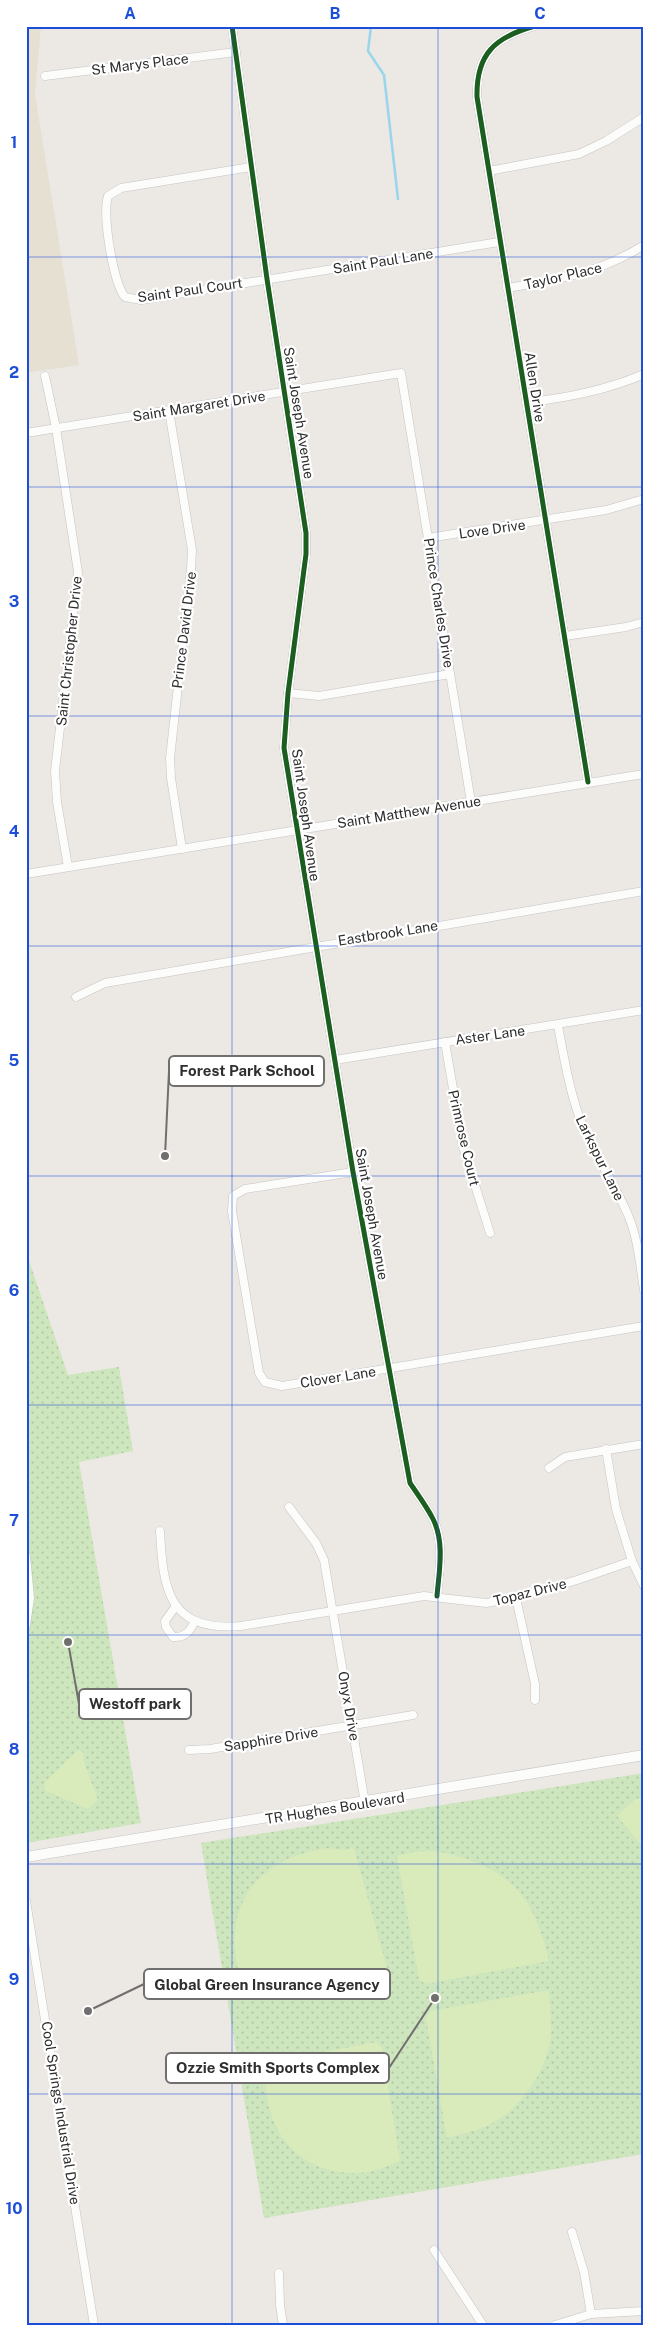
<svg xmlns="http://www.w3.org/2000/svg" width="670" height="2351" viewBox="0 0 670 2351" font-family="'Public Sans',sans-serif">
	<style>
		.education { fill: #e6e0d3 }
		.grass { fill: url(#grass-dots) }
		.pitch { fill: #d9eabb }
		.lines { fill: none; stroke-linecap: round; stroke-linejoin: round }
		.stream { stroke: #99d6ec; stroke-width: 2.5 }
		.minor-casing { stroke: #c5c4c5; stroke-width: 9 }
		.secondary-casing { stroke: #c5c4c5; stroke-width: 11 }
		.minor { stroke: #fcfcfb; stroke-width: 8 }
		.secondary { stroke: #fcfcfb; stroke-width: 10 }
		.cycleway-casing { stroke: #fff; stroke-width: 8 }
		.cycleway { stroke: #1b5e20; stroke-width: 5 }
		.grid { fill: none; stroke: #1d4ed8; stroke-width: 1; stroke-opacity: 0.55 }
		.labels { text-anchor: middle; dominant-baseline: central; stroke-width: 4.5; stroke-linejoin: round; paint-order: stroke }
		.street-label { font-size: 14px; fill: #2e2e2e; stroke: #fff }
		.leader { fill: none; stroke: #706f6e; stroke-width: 2 }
		.callout-dot { fill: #706f6e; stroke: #fff; stroke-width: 2 }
		.callout { fill: #fff; stroke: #706f6e; stroke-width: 2 }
		.callout-label { font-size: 15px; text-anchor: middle; font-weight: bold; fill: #2e2e2e }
		.neatline { fill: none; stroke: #1d4ed8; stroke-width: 2 }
		.grid-label { font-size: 16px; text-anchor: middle; font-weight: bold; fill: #1d4ed8 }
	</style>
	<defs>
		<pattern id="grass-dots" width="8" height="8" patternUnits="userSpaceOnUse" patternTransform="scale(1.25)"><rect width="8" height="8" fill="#cee6be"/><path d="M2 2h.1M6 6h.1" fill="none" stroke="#b1c6a4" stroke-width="1.8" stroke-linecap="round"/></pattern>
	</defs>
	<rect width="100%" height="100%" fill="#ece8e4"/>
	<path class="education" d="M26 26H41L35 94 79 365 26 373Z"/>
	<g class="grass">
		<path d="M26 1252 68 1375 119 1367 133 1451 79 1462 141 1823 26 1843Z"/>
		<path d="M644 1773V2154L264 2218 201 1843Z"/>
	</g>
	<g class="pitch">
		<path d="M78 1750 84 1753 83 1759 98 1800 88 1809 46 1791 44 1783Z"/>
		<path d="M644 1796V1848L617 1816 634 1800Z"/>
		<path d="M328 1848 344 1850 354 1848 387 1968 383 1984 368 1990 248 1999C215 1922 244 1860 328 1848Z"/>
		<path d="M437 1851C487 1863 521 1877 539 1928 543 1939 547 1949 549 1961L426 1984 419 1980 397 1856 413 1852Z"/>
		<path d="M549 1990C550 2005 551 2019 551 2033 549 2066 527 2099 501 2118 486 2129 464 2133 447 2138L426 2018 430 2011Z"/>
		<path d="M376 2042 382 2048 400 2161C390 2165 379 2170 368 2172 357 2174 344 2173 334 2171 283 2160 260 2112 267 2063Z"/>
	</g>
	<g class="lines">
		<path class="stream" d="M371 26 368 51 384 75 398 199"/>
		<defs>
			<g id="minor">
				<path d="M232 26 267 279 306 533V554L288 693 284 748 353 1172 410 1483C418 1495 427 1507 433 1519 445 1543 439 1571 437 1596"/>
				<path d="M535 26C495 37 476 54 477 97L588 782"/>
				<path d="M45 76 236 52"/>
				<path d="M251 167 121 188 108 196C102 214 113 283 125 297L141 300 499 242"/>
				<path d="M489 171 579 154 606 141 644 117"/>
				<path d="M507 288C557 280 600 273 644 245"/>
				<path d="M45 376 56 428 78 572 55 771 57 802 68 867"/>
				<path d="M526 403C567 397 605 391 644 374"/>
				<path d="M169 411 192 550 191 569 170 758 171 778 182 849"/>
				<path d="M26 433 401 373 471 802"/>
				<path d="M428 538 606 510 644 499"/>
				<path d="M565 636 626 627 644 622"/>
				<path d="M288 693 319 696 450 674"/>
				<path d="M26 874 644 774"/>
				<path d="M76 997 105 983 644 891"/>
				<path d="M558 1026C564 1057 569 1089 580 1119 593 1153 614 1182 628 1215 638 1238 640 1265 644 1290"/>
				<path d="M445 1042 463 1147 490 1233"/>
				<path d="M335 1060 644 1010"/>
				<path d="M353 1172 245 1189 233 1196 232 1211 259 1373 265 1382 282 1386 644 1326"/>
				<path d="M549 1468 565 1457 644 1444"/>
				<path d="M289 1507 316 1543 324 1560 365 1803"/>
				<path d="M160 1531C163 1591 169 1632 241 1626L424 1596 486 1603 516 1598 577 1580 632 1561 616 1509 606 1449"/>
				<path d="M26 1556 30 1598 26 1625"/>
				<path d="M632 1561 644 1586"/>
				<path d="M516 1598 535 1684V1700"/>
				<path d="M176 1606 165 1621 166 1627 173 1637C185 1638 190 1631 195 1621"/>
				<path d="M189 1750 210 1749 413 1715"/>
				<path d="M26 1901 94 2325"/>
				<path d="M572 2232 584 2272 591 2314"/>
				<path d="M434 2250 483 2325"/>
				<path d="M279 2273 280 2305 283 2325"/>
				<path d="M555 2325 591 2314 644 2311"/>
			</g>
			<path id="secondary" d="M26 1857 644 1755"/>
		</defs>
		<use href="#minor" class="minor-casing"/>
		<use href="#secondary" class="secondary-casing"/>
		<use href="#minor" class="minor"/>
		<use href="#secondary" class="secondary"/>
		<defs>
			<g id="cycleway">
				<path d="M232 26 267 279 306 533V554L288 693 284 748 353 1172 410 1483C418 1495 427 1507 433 1519 445 1543 439 1571 437 1596"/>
				<path d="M535 26C495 37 476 54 477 97L588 782"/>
			</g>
		</defs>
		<use href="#cycleway" class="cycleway-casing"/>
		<use href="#cycleway" class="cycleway"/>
	</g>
	<path class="grid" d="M232 26V2325M438 26V2325M26 257H644M26 487H644M26 716H644M26 946H644M26 1176H644M26 1405H644M26 1635H644M26 1864H644M26 2094H644"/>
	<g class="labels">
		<g class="street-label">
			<text transform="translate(140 64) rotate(-7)">St Marys Place</text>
			<text transform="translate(383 261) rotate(-9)">Saint Paul Lane</text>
			<text transform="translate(563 276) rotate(-13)">Taylor Place</text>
			<text transform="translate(190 290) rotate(-8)">Saint Paul Court</text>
			<text transform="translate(535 387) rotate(81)">Allen Drive</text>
			<text transform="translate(199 406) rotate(-9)">Saint Margaret Drive</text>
			<text transform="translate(299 413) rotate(81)">Saint Joseph Avenue</text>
			<text transform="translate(492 529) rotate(-8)">Love Drive</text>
			<text transform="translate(439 603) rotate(81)">Prince Charles Drive</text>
			<text transform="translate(184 630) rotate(-83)">Prince David Drive</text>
			<text transform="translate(69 651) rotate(-84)">Saint Christopher Drive</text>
			<text transform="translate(409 812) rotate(-9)">Saint Matthew Avenue</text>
			<text transform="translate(306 815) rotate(82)">Saint Joseph Avenue</text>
			<text transform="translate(388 933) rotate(-9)">Eastbrook Lane</text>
			<text transform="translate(490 1035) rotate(-8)">Aster Lane</text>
			<text transform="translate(464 1138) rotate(77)">Primrose Court</text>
			<text transform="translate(600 1158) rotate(64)">Larkspur Lane</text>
			<text transform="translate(372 1214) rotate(80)">Saint Joseph Avenue</text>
			<text transform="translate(338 1377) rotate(-9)">Clover Lane</text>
			<text transform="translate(530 1592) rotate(-14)">Topaz Drive</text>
			<text transform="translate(349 1706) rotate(80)">Onyx Drive</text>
			<text transform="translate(271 1739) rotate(-9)">Sapphire Drive</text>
			<text transform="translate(335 1808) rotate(-9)">TR Hughes Boulevard</text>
			<text transform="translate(61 2113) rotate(81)">Cool Springs Industrial Drive</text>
		</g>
	</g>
	<path class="leader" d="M165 1156L169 1071M68 1642L79 1704M88 2011L144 1984M435 1998L389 2068"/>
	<g class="callout-dot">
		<circle cx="165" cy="1156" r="5"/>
		<circle cx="68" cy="1642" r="5"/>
		<circle cx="88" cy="2011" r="5"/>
		<circle cx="435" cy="1998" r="5"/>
	</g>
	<g class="callout">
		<rect x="169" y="1056" width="155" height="30" rx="5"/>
		<rect x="79" y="1689" width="112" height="30" rx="5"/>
		<rect x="144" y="1969" width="246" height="30" rx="5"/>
		<rect x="166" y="2053" width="223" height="30" rx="5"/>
	</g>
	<g class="callout-label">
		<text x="247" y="1076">Forest Park School</text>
		<text x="135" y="1709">Westoff park</text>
		<text x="267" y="1990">Global Green Insurance Agency</text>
		<text x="278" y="2073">Ozzie Smith Sports Complex</text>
	</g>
	<rect width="670" height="2351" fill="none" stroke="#ffffff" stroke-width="55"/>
	<rect x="28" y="28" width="614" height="2296" class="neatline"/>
	<g class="grid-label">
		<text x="130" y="19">A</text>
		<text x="335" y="19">B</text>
		<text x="540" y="19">C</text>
		<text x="14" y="148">1</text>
		<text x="14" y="378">2</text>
		<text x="14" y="607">3</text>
		<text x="14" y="837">4</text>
		<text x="14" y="1066">5</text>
		<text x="14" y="1296">6</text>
		<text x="14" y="1526">7</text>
		<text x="14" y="1755">8</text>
		<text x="14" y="1985">9</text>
		<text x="14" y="2214">10</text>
	</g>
</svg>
